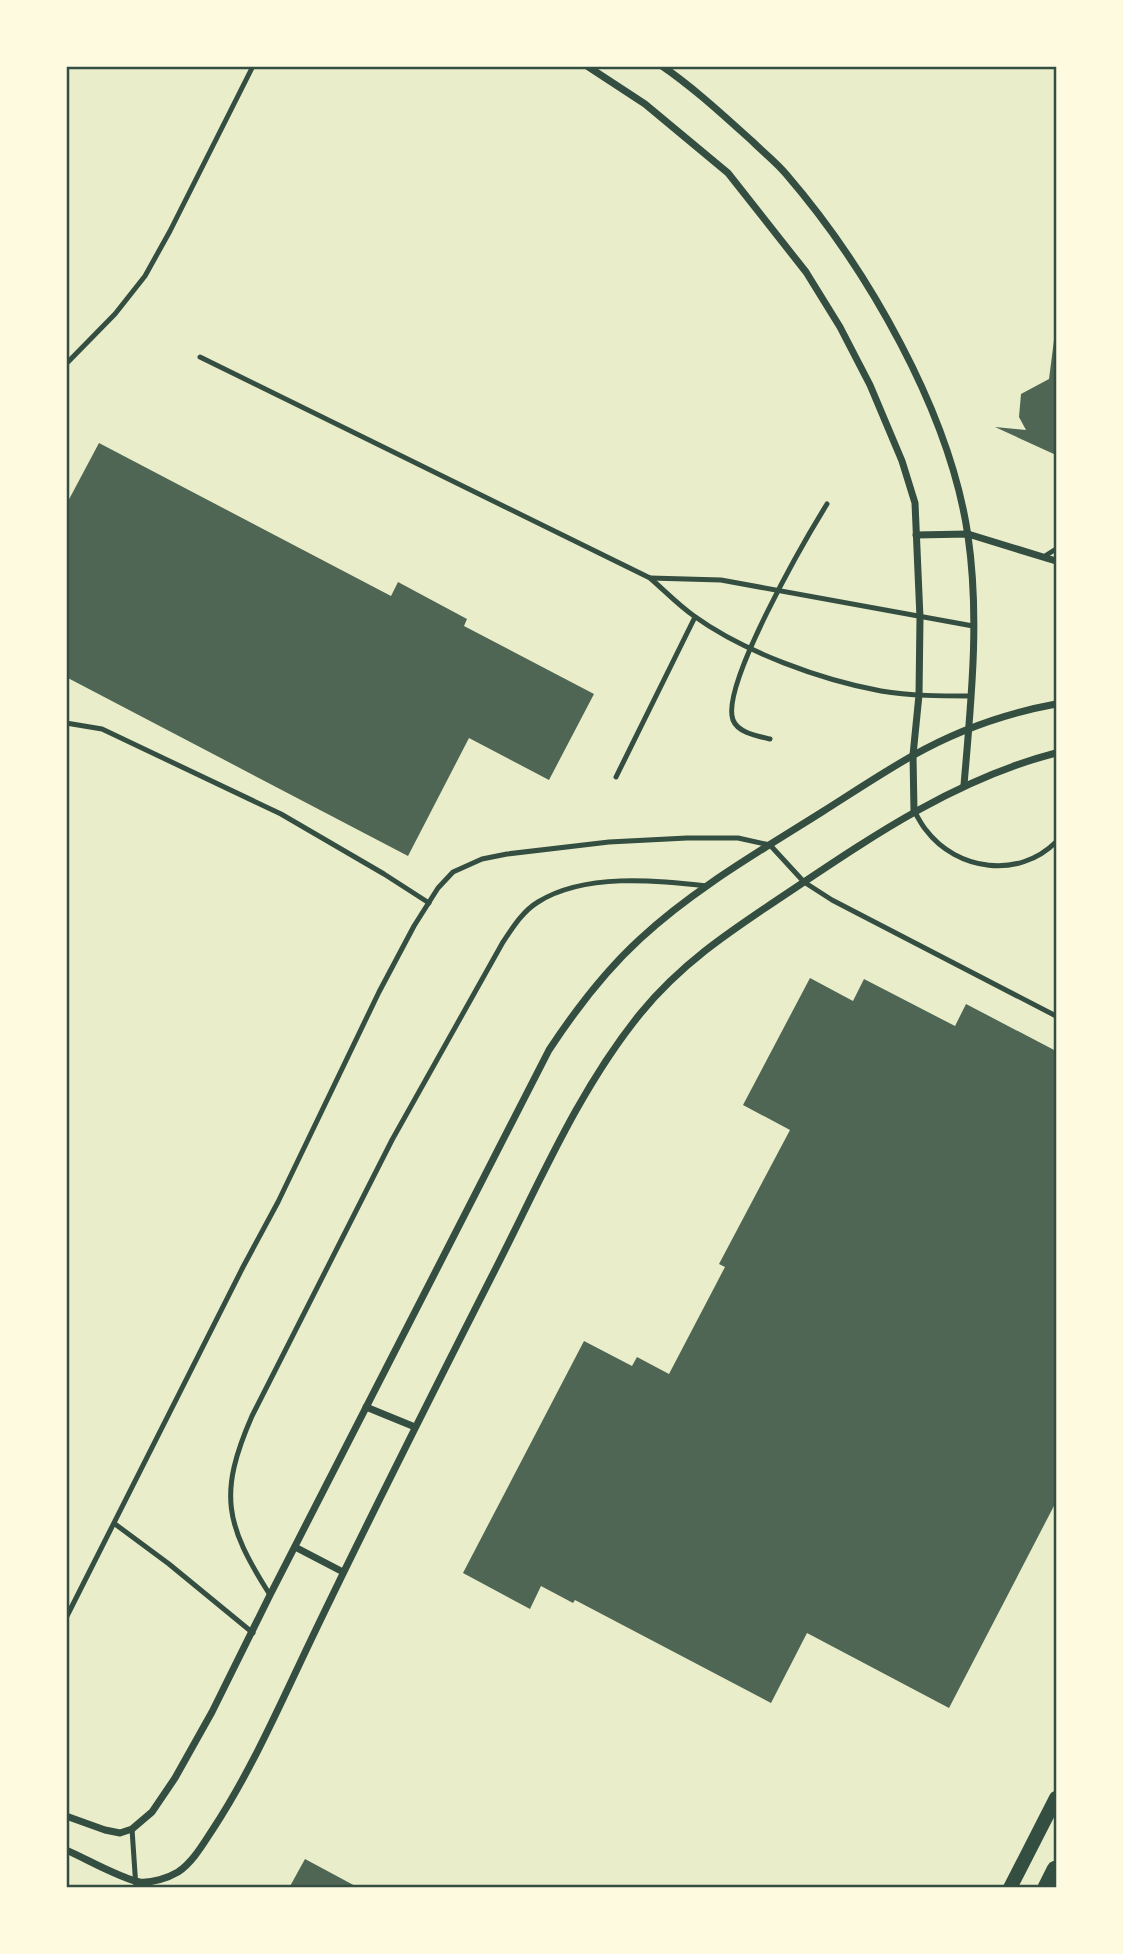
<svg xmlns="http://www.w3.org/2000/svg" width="1123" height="1954" viewBox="0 0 1123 1954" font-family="Figtree,sans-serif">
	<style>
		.building { fill: #4f6655 }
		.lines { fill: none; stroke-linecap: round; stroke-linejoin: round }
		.service { stroke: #344e41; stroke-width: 5 }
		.minor { stroke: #344e41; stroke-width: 7 }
		.secondary { stroke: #344e41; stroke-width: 14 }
		.trunk { stroke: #344e41; stroke-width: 19 }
		.neatline { fill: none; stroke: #344e41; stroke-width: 2.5 }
	</style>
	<rect width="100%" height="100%" fill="#e9edc9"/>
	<g class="building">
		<path d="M1055 332H1056V455L995 427 1026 430 1019 417 1021 394 1049 379Z"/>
		<path d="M99 443 391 596 398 582 467 619 464 626 594 694 549 780 469 738 408 856 66 677V505Z"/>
		<path d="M810 978 853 1001 864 979 955 1026 966 1004 1056 1051V1502L949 1708 807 1633 771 1703 575 1600 573 1603 541 1586 530 1609 463 1573 584 1341 632 1366 637 1357 669 1374 725 1267 719 1264 790 1130 743 1105Z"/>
		<path d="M305 1859 359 1888H289Z"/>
	</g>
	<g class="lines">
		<g class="service">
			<path d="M200 357 650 578C664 590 678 605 694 616 744 652 821 680 881 691 911 696 941 696 971 696"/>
			<path d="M66 364 115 314 145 276 170 231 253 66"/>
			<path d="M1045 556 1056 549"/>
			<path d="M650 578 721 580 973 626"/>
			<path d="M66 723 102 729 281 814 384 874 429 903"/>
			<path d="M770 739C758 736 738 733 733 720 720 686 806 538 827 504"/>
			<path d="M616 777 695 617"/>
			<path d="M914 811C918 817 921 824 926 830 957 871 1019 879 1056 842"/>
			<path d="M115 1524 169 1564 253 1633"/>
			<path d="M270 1595C225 1524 218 1494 252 1416L392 1140 503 942C513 927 523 911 538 902 584 873 656 880 707 886"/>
			<path d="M66 1618 243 1267 278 1202 379 992 414 926 438 888 453 872 482 859 507 854 609 842 687 838H738L770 845 804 882 832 900 1056 1016"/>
			<path d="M132 1829 136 1888"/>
		</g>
		<g class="minor">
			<path d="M587 66 645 104 728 173 806 272 840 327 870 385 902 461 915 503 920 618 919 695 913 755 914 811"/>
			<path d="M662 66C694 88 723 115 752 141 763 152 776 162 786 174 867 268 950 412 968 536 980 618 971 702 964 785"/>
			<path d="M916 535 968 534 1056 561"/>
			<path d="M366 1407 415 1427"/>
			<path d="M295 1547 343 1572"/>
			<path d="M66 1816 105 1830 120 1833 132 1829 152 1812 175 1778 212 1712 270 1595 549 1050C576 1009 604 972 640 939 694 889 760 851 822 812 852 793 882 773 912 756 956 731 1007 713 1056 704"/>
			<path d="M66 1850C85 1858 121 1879 140 1882 152 1883 168 1878 178 1872 193 1862 203 1844 213 1829 251 1771 279 1707 309 1644 370 1516 434 1390 498 1264 541 1179 580 1088 640 1014 685 959 737 927 795 888 877 833 959 778 1056 753"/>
		</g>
		<path class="secondary" d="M1010 1888 1056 1798"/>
		<path class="trunk" d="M1047 1888 1056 1870"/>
	</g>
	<rect width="1123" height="1954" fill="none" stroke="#fefae0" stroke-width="136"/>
	<rect x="68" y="68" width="987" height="1818" class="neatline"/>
</svg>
